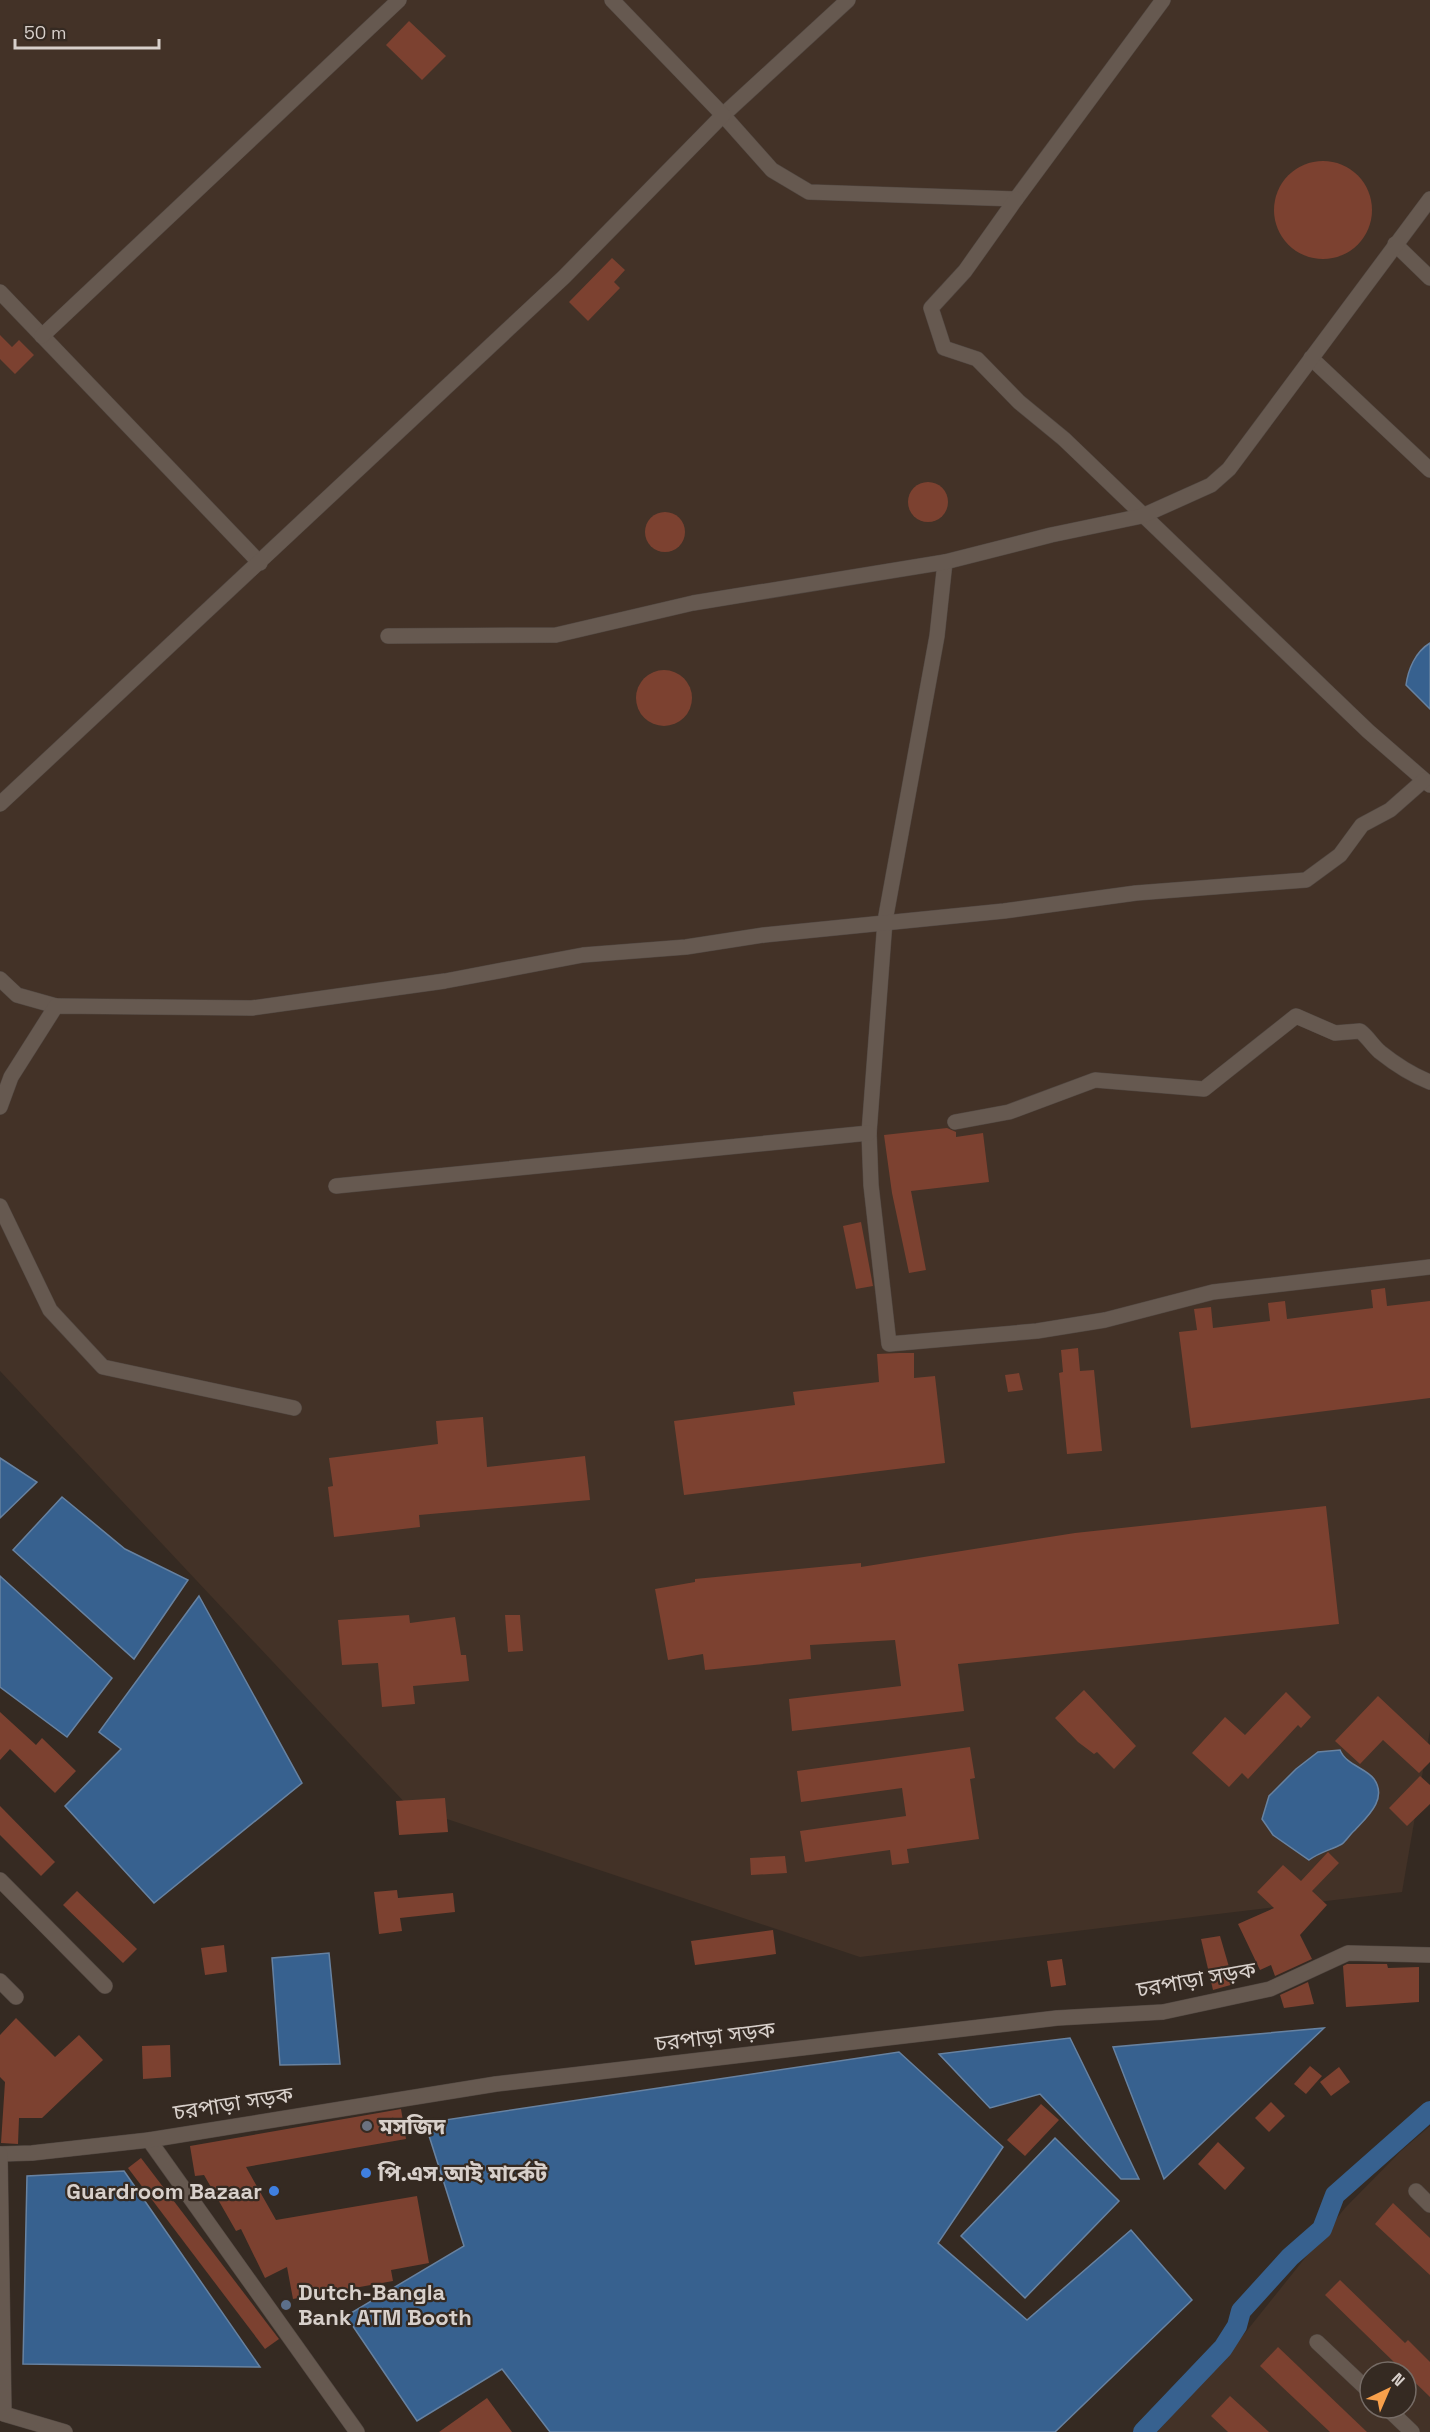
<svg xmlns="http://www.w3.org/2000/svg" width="1430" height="2432" viewBox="0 0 1430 2432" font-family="'Space Grotesk','Noto Sans Bengali',sans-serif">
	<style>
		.built { fill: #433227; fill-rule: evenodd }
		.water { fill: #37618f; stroke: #6782a1; stroke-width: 1.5 }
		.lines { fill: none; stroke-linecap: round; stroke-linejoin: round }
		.canal { stroke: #37618f; stroke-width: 20 }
		.building { fill: #7c4130 }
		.minor-casing { stroke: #514741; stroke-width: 16 }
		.minor { stroke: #665950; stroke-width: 15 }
		.worship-dot { fill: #6b7280; stroke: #352a22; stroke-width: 2 }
		.shop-dot { fill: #3f7fe0; stroke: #352a22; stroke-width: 2 }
		.service-dot { fill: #5c6f8a; stroke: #352a22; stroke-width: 2 }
		.labels { text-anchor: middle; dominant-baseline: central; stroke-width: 4.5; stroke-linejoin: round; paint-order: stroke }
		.street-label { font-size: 22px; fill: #d8d0cb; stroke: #352a22 }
		.poi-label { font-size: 22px; font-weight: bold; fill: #d8d0cb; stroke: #352a22; text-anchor: start }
	</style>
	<rect width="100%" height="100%" fill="#352a22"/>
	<g class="built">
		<path d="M0 0H1430V1730L1402 1892 860 1957 408 1806 0 1371Z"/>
		<path d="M1430 2126V2432H1157L1245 2333 1345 2208 1401 2151ZM1370 2372H1406V2408H1370Z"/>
	</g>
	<g class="water">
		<path d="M1430 643V709L1406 685C1408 670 1415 652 1430 643Z"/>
		<path d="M0 1458 37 1482 0 1518Z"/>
		<path d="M62 1497 125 1549 188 1580 134 1659 13 1550Z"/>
		<path d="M0 1576 112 1678 67 1737 0 1687Z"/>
		<path d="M199 1596 302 1783 154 1903 65 1806 121 1749 99 1732Z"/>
		<path d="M1340 1750C1346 1765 1366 1768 1374 1779 1388 1799 1367 1817 1355 1830 1350 1834 1347 1840 1342 1844 1331 1850 1320 1852 1309 1860L1273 1835 1262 1819 1269 1796 1296 1769 1318 1752Z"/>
		<path d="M329 1953 340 2064 280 2065 272 1958Z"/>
		<path d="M1324 2028 1164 2179 1113 2047Z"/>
		<path d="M1070 2038 1139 2179H1121L1040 2094 990 2108 939 2054Z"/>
		<path d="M899 2052 1003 2147 938 2243 1027 2320 1131 2230 1192 2300 1055 2432H550L502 2369 417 2421 346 2316 464 2246 425 2123Z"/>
		<path d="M1055 2138 1119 2201 1025 2298 961 2236Z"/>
		<path d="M124 2171 260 2367 23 2364 27 2176Z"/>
	</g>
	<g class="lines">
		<path class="canal" d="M1143 2432 1223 2348 1237 2326 1241 2311 1290 2257 1322 2229 1335 2195 1430 2111"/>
	</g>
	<g class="building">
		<path d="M409 21 446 56 422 80 386 45Z"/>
		<circle cx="1323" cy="210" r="49"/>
		<path d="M612 258 625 270 614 282 620 288 588 321 569 302Z"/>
		<path d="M0 335 12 347 19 340 34 355 15 374 0 359Z"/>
		<circle cx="928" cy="502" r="20"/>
		<circle cx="665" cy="532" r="20"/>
		<circle cx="664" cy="698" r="28"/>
		<path d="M947 1128 956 1132V1137L983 1133 989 1182 911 1191 926 1270 909 1273 892 1193 884 1135Z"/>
		<path d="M861 1222 873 1286 856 1289 843 1226Z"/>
		<path d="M1385 1288 1387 1306 1430 1301V1398L1191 1428 1179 1332 1197 1330 1194 1309 1211 1307 1213 1328 1270 1321 1268 1303 1285 1301 1287 1319 1373 1308 1371 1290Z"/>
		<path d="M1078 1348 1080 1371 1094 1370 1102 1451 1067 1454 1059 1373 1063 1372 1061 1350Z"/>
		<path d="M899 1353H914V1378L935 1376 945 1463 684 1495 674 1421 795 1405 793 1392 879 1382 877 1354Z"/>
		<path d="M1019 1373 1023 1390 1008 1392 1005 1375Z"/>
		<path d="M483 1417 487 1467 585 1456 590 1500 419 1515 420 1527 334 1537 328 1487 333 1486 329 1458 438 1444 436 1421Z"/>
		<path d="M1326 1506 1339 1624 958 1664 964 1711 792 1731 789 1699 901 1686 895 1640 810 1645 811 1659 705 1670 703 1654 668 1660 655 1589 695 1582V1579L861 1563V1567L1075 1533Z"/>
		<path d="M409 1615 410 1623 455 1617 461 1655H466L469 1681 413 1686 415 1704 382 1707 378 1663 342 1665 338 1620Z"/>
		<path d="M505 1615H520L523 1651 508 1652Z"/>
		<path d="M1084 1690 1136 1746 1114 1769 1097 1752 1094 1754 1078 1742 1055 1718Z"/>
		<path d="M1286 1692 1311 1717 1301 1728 1298 1725 1248 1779 1242 1773 1229 1787 1192 1753 1225 1717 1245 1735Z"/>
		<path d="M1378 1696 1430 1745V1762L1419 1773 1383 1740 1360 1764 1335 1741Z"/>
		<path d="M0 1712 36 1745 42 1738 76 1771 55 1793 10 1749 0 1760Z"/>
		<path d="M970 1747 975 1778 970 1779 979 1839 907 1849 909 1863 892 1865 890 1850 805 1862 800 1831 906 1816 902 1788 801 1802 797 1771Z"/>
		<path d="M1420 1776 1430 1785V1804L1407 1826 1389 1808Z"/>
		<path d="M445 1798 448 1832 399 1835 396 1801Z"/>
		<path d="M0 1806 55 1862 41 1876 0 1835Z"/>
		<path d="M1328 1852 1339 1863 1312 1891 1327 1905 1300 1935 1312 1959 1275 1976 1271 1965 1260 1970 1238 1924 1274 1908 1257 1892 1283 1865 1301 1881Z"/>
		<path d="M785 1856 787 1873 751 1875 750 1858Z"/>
		<path d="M397 1890 398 1898 453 1893 455 1912 400 1918 402 1931 379 1934 374 1892Z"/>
		<path d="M77 1891 137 1949 123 1963 63 1905Z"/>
		<path d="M773 1930 776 1954 695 1965 691 1941Z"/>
		<path d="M1220 1936 1234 1984 1213 1990 1201 1939Z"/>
		<path d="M224 1945 227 1972 205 1975 201 1948Z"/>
		<path d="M1062 1959 1066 1985 1051 1987 1047 1961Z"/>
		<path d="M1347 1964H1387L1388 1968 1419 1967V2002L1346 2007 1343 1966Z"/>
		<path d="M1308 1982 1314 2004 1284 2008 1280 1995Z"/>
		<path d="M16 2018 55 2057 79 2035 103 2060 42 2118H19L18 2144 1 2143 5 2082 0 2077V2035Z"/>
		<path d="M170 2045 171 2077 143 2079 142 2046Z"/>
		<path d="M1310 2066 1322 2076 1306 2094 1294 2084Z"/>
		<path d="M1339 2067 1350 2082 1331 2096 1320 2082Z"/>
		<path d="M1271 2102 1285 2116 1269 2132 1255 2118Z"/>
		<path d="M1041 2104 1059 2120 1025 2156 1007 2140Z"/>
		<path d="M401 2109 406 2139 246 2167 276 2220 417 2196 429 2263 391 2270 393 2281 293 2299 287 2267 265 2278 241 2229 236 2231 204 2175 195 2176 190 2146Z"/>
		<path d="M1218 2142 1245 2168 1225 2190 1198 2164Z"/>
		<path d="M141 2158 279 2339 265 2349 128 2168Z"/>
		<path d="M1393 2203 1430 2238V2275L1375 2224Z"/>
		<path d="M1340 2280 1405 2343 1408 2340 1430 2362V2397L1325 2295Z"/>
		<path d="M1278 2347 1367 2432H1330L1260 2366Z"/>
		<path d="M1230 2396 1269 2432H1228L1211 2416Z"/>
		<path d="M487 2398 512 2432H439Z"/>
	</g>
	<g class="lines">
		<defs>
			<g id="minor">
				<path d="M848 0 723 115 772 170 809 192 1016 199 1163 0"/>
				<path d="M1016 199 965 271 931 308 944 348 977 359 1019 402 1064 439 1368 731 1430 785"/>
				<path d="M1395 244 1430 278"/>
				<path d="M0 292 260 563"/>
				<path d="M42 336 399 0"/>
				<path d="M1311 358 1430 470"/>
				<path d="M945 562 937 636 885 921 869 1133 871 1185 889 1344 1037 1331 1105 1320 1213 1292 1430 1267"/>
				<path d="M388 636 556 635 693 603 945 562 1051 535 1142 516 1211 485 1229 469 1430 199"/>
				<path d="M0 804 564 277 723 115 612 0"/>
				<path d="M0 979 17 995 56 1006"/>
				<path d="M0 1107 11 1077 56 1006 252 1008 445 981 583 955 686 947 764 935 1004 911 1136 893 1306 880 1340 855 1362 825 1390 810 1424 780"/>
				<path d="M955 1122 1009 1112 1095 1080 1204 1089 1296 1016 1335 1033 1360 1031C1368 1037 1372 1045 1380 1052 1395 1064 1412 1075 1430 1082"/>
				<path d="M336 1186 869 1133"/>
				<path d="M0 1206 50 1310 103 1367 294 1408"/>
				<path d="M0 1880 105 1986"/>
				<path d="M0 1981 16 1997"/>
				<path d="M149 2140 357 2432"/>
				<path d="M0 2154 32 2153 149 2140 496 2084 1057 2018 1163 2012 1270 1989 1348 1953 1430 1955"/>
				<path d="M0 2154 4 2414 65 2432"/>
				<path d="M1416 2191 1430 2205"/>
				<path d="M1317 2342 1370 2392"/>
				<path d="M1387 2408 1412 2432"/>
			</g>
		</defs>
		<use href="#minor" class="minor-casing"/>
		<use href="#minor" class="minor"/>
	</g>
	<circle class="worship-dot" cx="367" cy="2126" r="6"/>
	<g class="shop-dot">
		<circle cx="366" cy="2173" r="6"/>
		<circle cx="274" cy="2191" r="6"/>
	</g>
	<circle class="service-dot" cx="286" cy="2305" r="6"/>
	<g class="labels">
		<g class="street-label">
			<text transform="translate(1196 1979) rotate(-10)">চরপাড়া সড়ক</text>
			<text transform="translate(715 2036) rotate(-7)">চরপাড়া সড়ক</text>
			<text transform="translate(233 2103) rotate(-9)">চরপাড়া সড়ক</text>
		</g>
		<g class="poi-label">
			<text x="379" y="2126">মসজিদ</text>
			<text x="378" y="2173">পি.এস.আই মার্কেট</text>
			<text x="262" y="2191" text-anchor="end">Guardroom Bazaar</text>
			<text x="298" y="2292">Dutch-Bangla<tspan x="298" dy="25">Bank ATM Booth</tspan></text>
		</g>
	</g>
	<g transform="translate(1388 2390) rotate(44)"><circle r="28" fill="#352a22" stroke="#766c66" stroke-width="1.5"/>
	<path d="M0-4.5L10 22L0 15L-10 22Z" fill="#f8a04b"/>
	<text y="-9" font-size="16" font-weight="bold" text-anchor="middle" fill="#d8d0cb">N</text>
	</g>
	<path d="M15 39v9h144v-9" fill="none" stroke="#d8d0cb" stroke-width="3"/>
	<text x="24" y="39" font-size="18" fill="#d8d0cb" stroke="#352a22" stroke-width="4.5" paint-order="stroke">50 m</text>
</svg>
